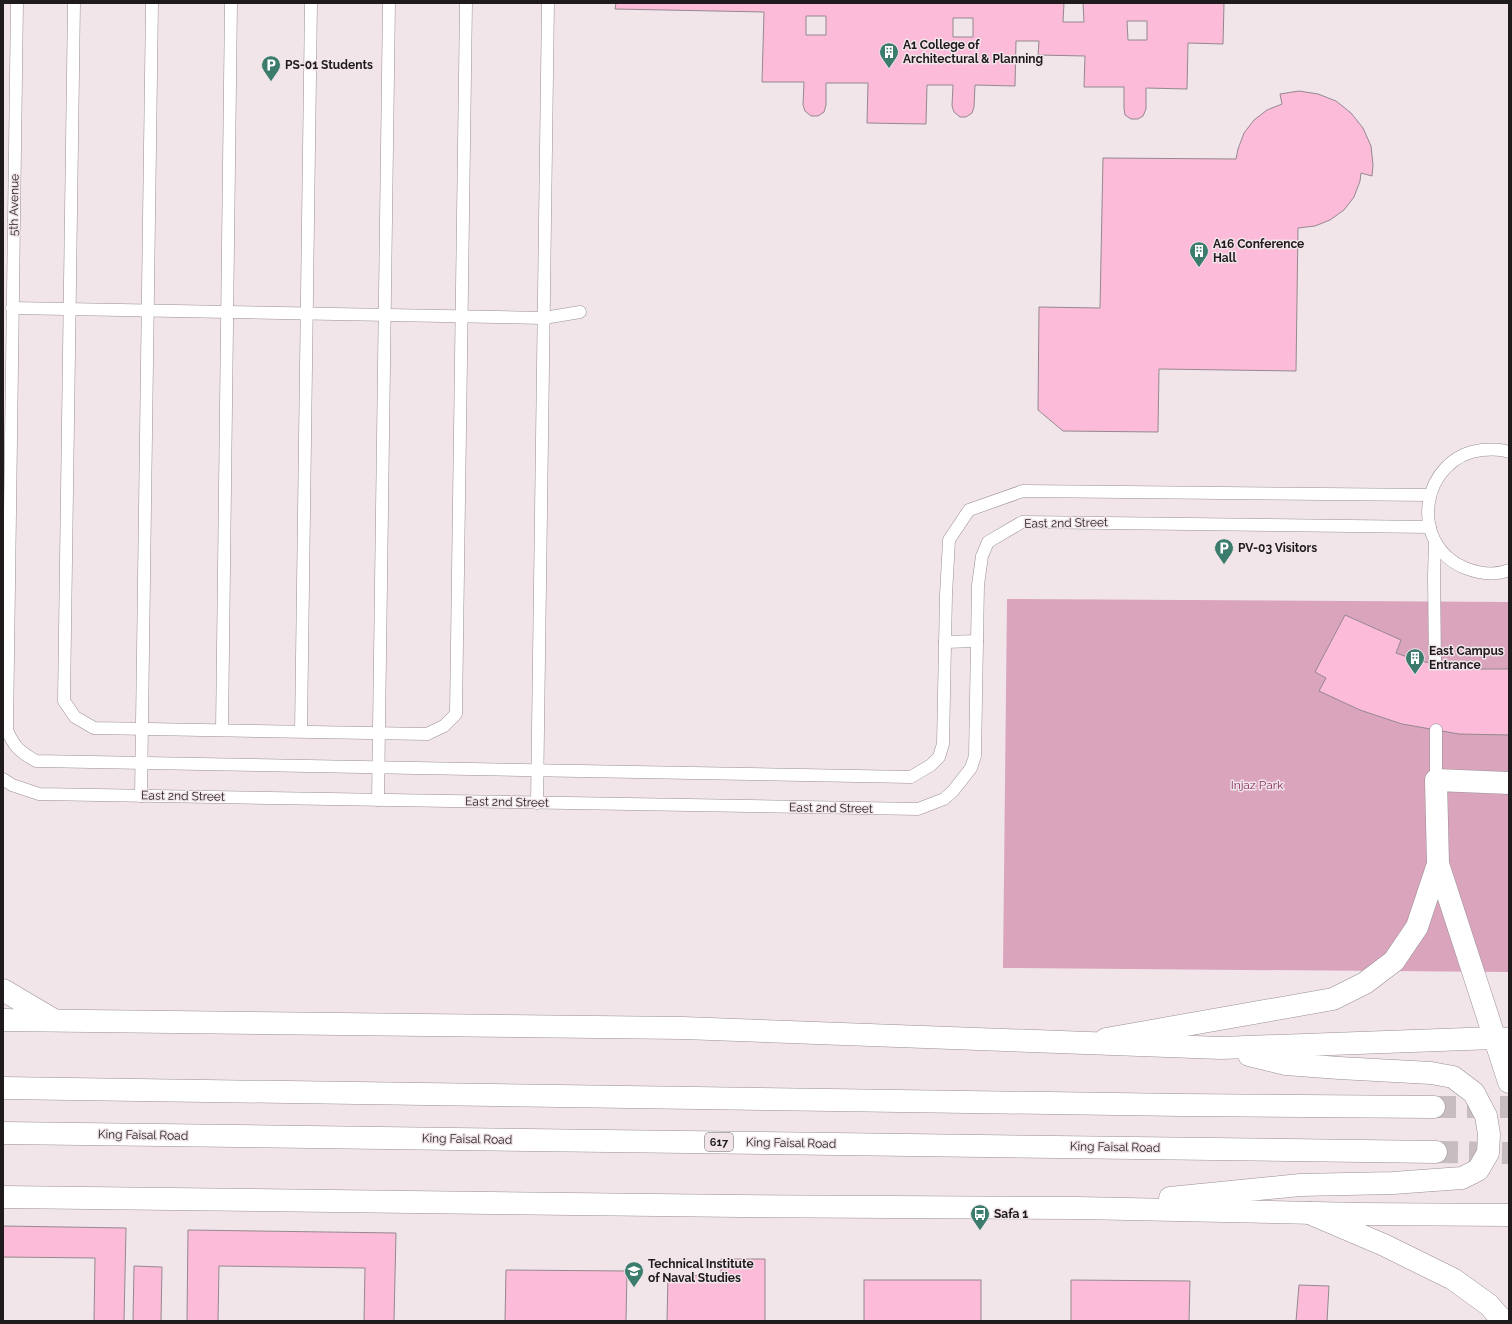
<svg xmlns="http://www.w3.org/2000/svg" width="1512" height="1324" viewBox="0 0 1512 1324" font-family="Raleway,sans-serif">
	<style>
		.green { fill: #d9a4bc }
		.building { fill: #fcbbd8; stroke: #94898e; fill-rule: evenodd }
		.lines { fill: none; stroke-linecap: round; stroke-linejoin: round }
		.highway-tunnel { stroke: #c7bdc1; stroke-width: 22; stroke-dasharray: 22 11; stroke-linecap: butt }
		.lane-casing { stroke: #9a8f94; stroke-width: 13 }
		.street-casing { stroke: #9a8f94; stroke-width: 23 }
		.secondary-casing { stroke: #9a8f94; stroke-width: 23 }
		.highway-casing { stroke: #9a8f94; stroke-width: 23 }
		.lane { stroke: #fff; stroke-width: 12 }
		.street { stroke: #fff; stroke-width: 22 }
		.secondary { stroke: #fff; stroke-width: 22 }
		.highway { stroke: #fff; stroke-width: 22 }
		.labels { text-anchor: middle; dominant-baseline: central; stroke-width: 3; stroke-linejoin: round; paint-order: stroke }
		.shield { fill: #f1e5ea; stroke: #5e585a; stroke-width: 1 }
		.shield-label { font-size: 11px; font-weight: bold; fill: #1f1b1d }
		.poi-label { font-size: 12px; font-weight: bold; fill: #1f1b1d; stroke: #f1e5ea; text-anchor: start }
		.street-label { font-size: 12px; fill: #1f1b1d; stroke: #f1e5ea }
		.park-label { font-size: 12px; fill: #872c5e; stroke: #f1e5ea }
	</style>
	<rect width="100%" height="100%" fill="#f1e5ea"/>
	<path class="green" d="M1007 599 1509 602V972L1003 968Z"/>
	<g class="building">
		<path d="M616 3H1064L1063 22H1084L1083 3H1224L1223 44 1188 43 1187 89 1146 88V109L1143 116 1138 119H1131L1125 115 1124 108V87H1084L1085 56 1038 55 1039 41H1016L1015 86 975 85 974 107 972 113 966 117H960L954 112 952 106 953 85H927L926 124 867 123 868 83H826V105L824 112 818 116H811L805 111 803 105 804 82H762L764 12 615 9ZM806 16H826V35H806ZM953 18H973V37H953ZM1127 21H1147V40H1128Z"/>
		<path d="M1299 91 1318 94 1336 101 1351 113 1363 128 1371 146 1373 165 1372 176 1361 173 1360 181 1354 197 1344 210 1330 220 1315 226 1298 228 1296 371 1159 369 1158 432 1063 431 1038 410 1039 307 1100 308 1103 158 1236 159 1238 149 1244 133 1254 120 1267 110 1282 104 1280 94Z"/>
		<path d="M1345 615 1401 640 1396 653 1419 661 1467 669H1509V735L1459 734 1402 724 1360 710 1319 691 1326 678 1315 672Z"/>
		<path d="M3 1226 126 1228 124 1321H94L95 1258 3 1257Z"/>
		<path d="M188 1230 396 1233 394 1321H364L365 1268 219 1266 218 1321H187Z"/>
		<path d="M721 1259H765V1321H667L668 1275 721 1276Z"/>
		<path d="M134 1266 162 1267 161 1321H133Z"/>
		<path d="M506 1270 627 1271 626 1321H505Z"/>
		<rect x="864" y="1280" width="117" height="41"/>
		<path d="M1071 1280 1190 1281 1189 1321H1071Z"/>
		<path d="M1299 1285 1329 1286 1327 1321H1296Z"/>
	</g>
	<g class="lines">
		<g class="highway-tunnel">
			<path d="M1434 1107H1509"/>
			<path d="M1436 1152 1509 1153"/>
		</g>
		<defs>
			<g id="lane">
				<path d="M17 3 7 730C14 747 20 752 36 761L911 777 931 765 939 757 943 744 946 595 949 540 969 510 1023 491 1430 495"/>
				<path d="M74 3 64 701 75 717 94 728 427 734 444 726 456 714 466 3"/>
				<path d="M12 308 544 318 580 312"/>
				<path d="M1509 452C1501 449 1491 449 1482 450 1421 457 1407 544 1465 568 1478 573 1495 576 1509 570"/>
				<path d="M945 642 977 641"/>
				<path d="M1435 663 1434 576 1435 542"/>
				<path d="M222 730 231 3"/>
				<path d="M1436 730V780"/>
				<path d="M301 731 311 3"/>
				<path d="M3 779 12 785 39 794 918 809 944 799 953 791 971 768 975 756 978 585 982 556 988 542 1022 522 1430 527"/>
				<path d="M141 796 152 3"/>
				<path d="M378 800 389 3"/>
				<path d="M537 803 548 3"/>
			</g>
			<g id="street">
				<path d="M1509 783 1436 780 1438 864 1509 1082"/>
				<path d="M1106 1039 1333 999 1365 983 1394 961 1417 927 1438 864"/>
				<path d="M1309 1213 1384 1245 1453 1279 1489 1305 1503 1321"/>
			</g>
			<g id="secondary">
				<path d="M3 990 52 1019"/>
				<path d="M3 1020 683 1028 1221 1048 1494 1038 1509 1039"/>
				<path d="M3 1197 739 1206 1078 1208 1361 1214 1509 1215"/>
				<path d="M1170 1198 1300 1185 1393 1183 1462 1178 1478 1170 1488 1153 1489 1134 1486 1116 1474 1093 1453 1077 1431 1073 1339 1068 1286 1064 1249 1055"/>
			</g>
			<g id="highway">
				<path d="M3 1088 1182 1105 1434 1107"/>
				<path d="M3 1133 1436 1152"/>
			</g>
		</defs>
		<use href="#lane" class="lane-casing"/>
		<use href="#street" class="street-casing"/>
		<use href="#secondary" class="secondary-casing"/>
		<use href="#highway" class="highway-casing"/>
		<use href="#lane" class="lane"/>
		<use href="#street" class="street"/>
		<use href="#secondary" class="secondary"/>
		<use href="#highway" class="highway"/>
	</g>
	<defs>
		<symbol id="building-pin" viewBox="-11 -11 22 30"><path d="M0 17L-7.5 6A9.5 9.5 0 1 1 7.5 6Z" fill="#3b7c6c" stroke="#f1e5ea"/><path d="M-4-6H4V6H1V3H-1V6H-4ZM-2.5-4.3h1.7v1.8h-1.7ZM.8-4.3h1.7v1.8H.8ZM-2.5-1h1.7V.8h-1.7ZM.8-1h1.7V.8H.8Z" fill="#fff"/></symbol>
		<symbol id="parking-pin" viewBox="-11 -11 22 30"><path d="M0 17L-7.5 6A9.5 9.5 0 1 1 7.5 6Z" fill="#3b7c6c" stroke="#f1e5ea"/><path d="M-3.5-5.5H1a3.5 3.5 0 0 1 0 7H-1V5.5H-3.5ZM-1-3.4V-.6H.8a1.4 1.4 0 0 0 0-2.8Z" fill="#fff"/></symbol>
		<symbol id="bus-pin" viewBox="-11 -11 22 30"><path d="M0 17L-7.5 6A9.5 9.5 0 1 1 7.5 6Z" fill="#3b7c6c" stroke="#f1e5ea"/><path d="M-5-6H5V4H4V6H2V4H-2V6H-4V4H-5ZM-3.5-4V0h7V-4ZM-3.5 1.2v1.5H-2V1.2ZM2 1.2v1.5H3.5V1.2Z" fill="#fff"/></symbol>
		<symbol id="university-pin" viewBox="-11 -11 22 30"><path d="M0 17L-7.5 6A9.5 9.5 0 1 1 7.5 6Z" fill="#3b7c6c" stroke="#f1e5ea"/><path d="M0-5L7-2L0 1L-7-2ZM-4 1L0 2.5L4 1V4Q0 6-4 4Z" fill="#fff"/></symbol>
	</defs>
	<g fill-rule="evenodd">
		<use href="#building-pin" x="878" y="41" width="22" height="30"/>
		<use href="#parking-pin" x="260" y="54" width="22" height="30"/>
		<use href="#building-pin" x="1188" y="240" width="22" height="30"/>
		<use href="#parking-pin" x="1213" y="537" width="22" height="30"/>
		<use href="#building-pin" x="1404" y="647" width="22" height="30"/>
		<use href="#bus-pin" x="969" y="1203" width="22" height="30"/>
		<use href="#university-pin" x="623" y="1260" width="22" height="30"/>
	</g>
	<g class="labels">
		<rect class="shield" x="705" y="1133" width="28" height="18" rx="3"/>
		<g class="shield-label">
			<text x="719" y="1142">617</text>
		</g>
		<g class="poi-label">
			<text x="903" y="45">A1 College of<tspan x="903" dy="14">Architectural &amp; Planning</tspan></text>
			<text x="285" y="65">PS-01 Students</text>
			<text x="1213" y="244">A16 Conference<tspan x="1213" dy="14">Hall</tspan></text>
			<text x="1238" y="548">PV-03 Visitors</text>
			<text x="1429" y="651">East Campus<tspan x="1429" dy="14">Entrance</tspan></text>
			<text x="994" y="1214">Safa 1</text>
			<text x="648" y="1264">Technical Institute<tspan x="648" dy="14">of Naval Studies</tspan></text>
		</g>
		<g class="street-label">
			<text transform="translate(14 205) rotate(-89)">5th Avenue</text>
			<text transform="translate(1066 523) rotate(-1)">East 2nd Street</text>
			<text transform="translate(183 796) rotate(1)">East 2nd Street</text>
			<text transform="translate(507 802) rotate(1)">East 2nd Street</text>
			<text transform="translate(831 808) rotate(1)">East 2nd Street</text>
			<text transform="translate(143 1135) rotate(1)">King Faisal Road</text>
			<text transform="translate(467 1139) rotate(1)">King Faisal Road</text>
			<text transform="translate(791 1143) rotate(1)">King Faisal Road</text>
			<text transform="translate(1115 1147) rotate(1)">King Faisal Road</text>
		</g>
		<g class="park-label">
			<text x="1257" y="785">Injaz Park</text>
		</g>
	</g>
	<rect width="1512" height="1324" fill="none" stroke="#1f1b1d" stroke-width="8"/>
</svg>
